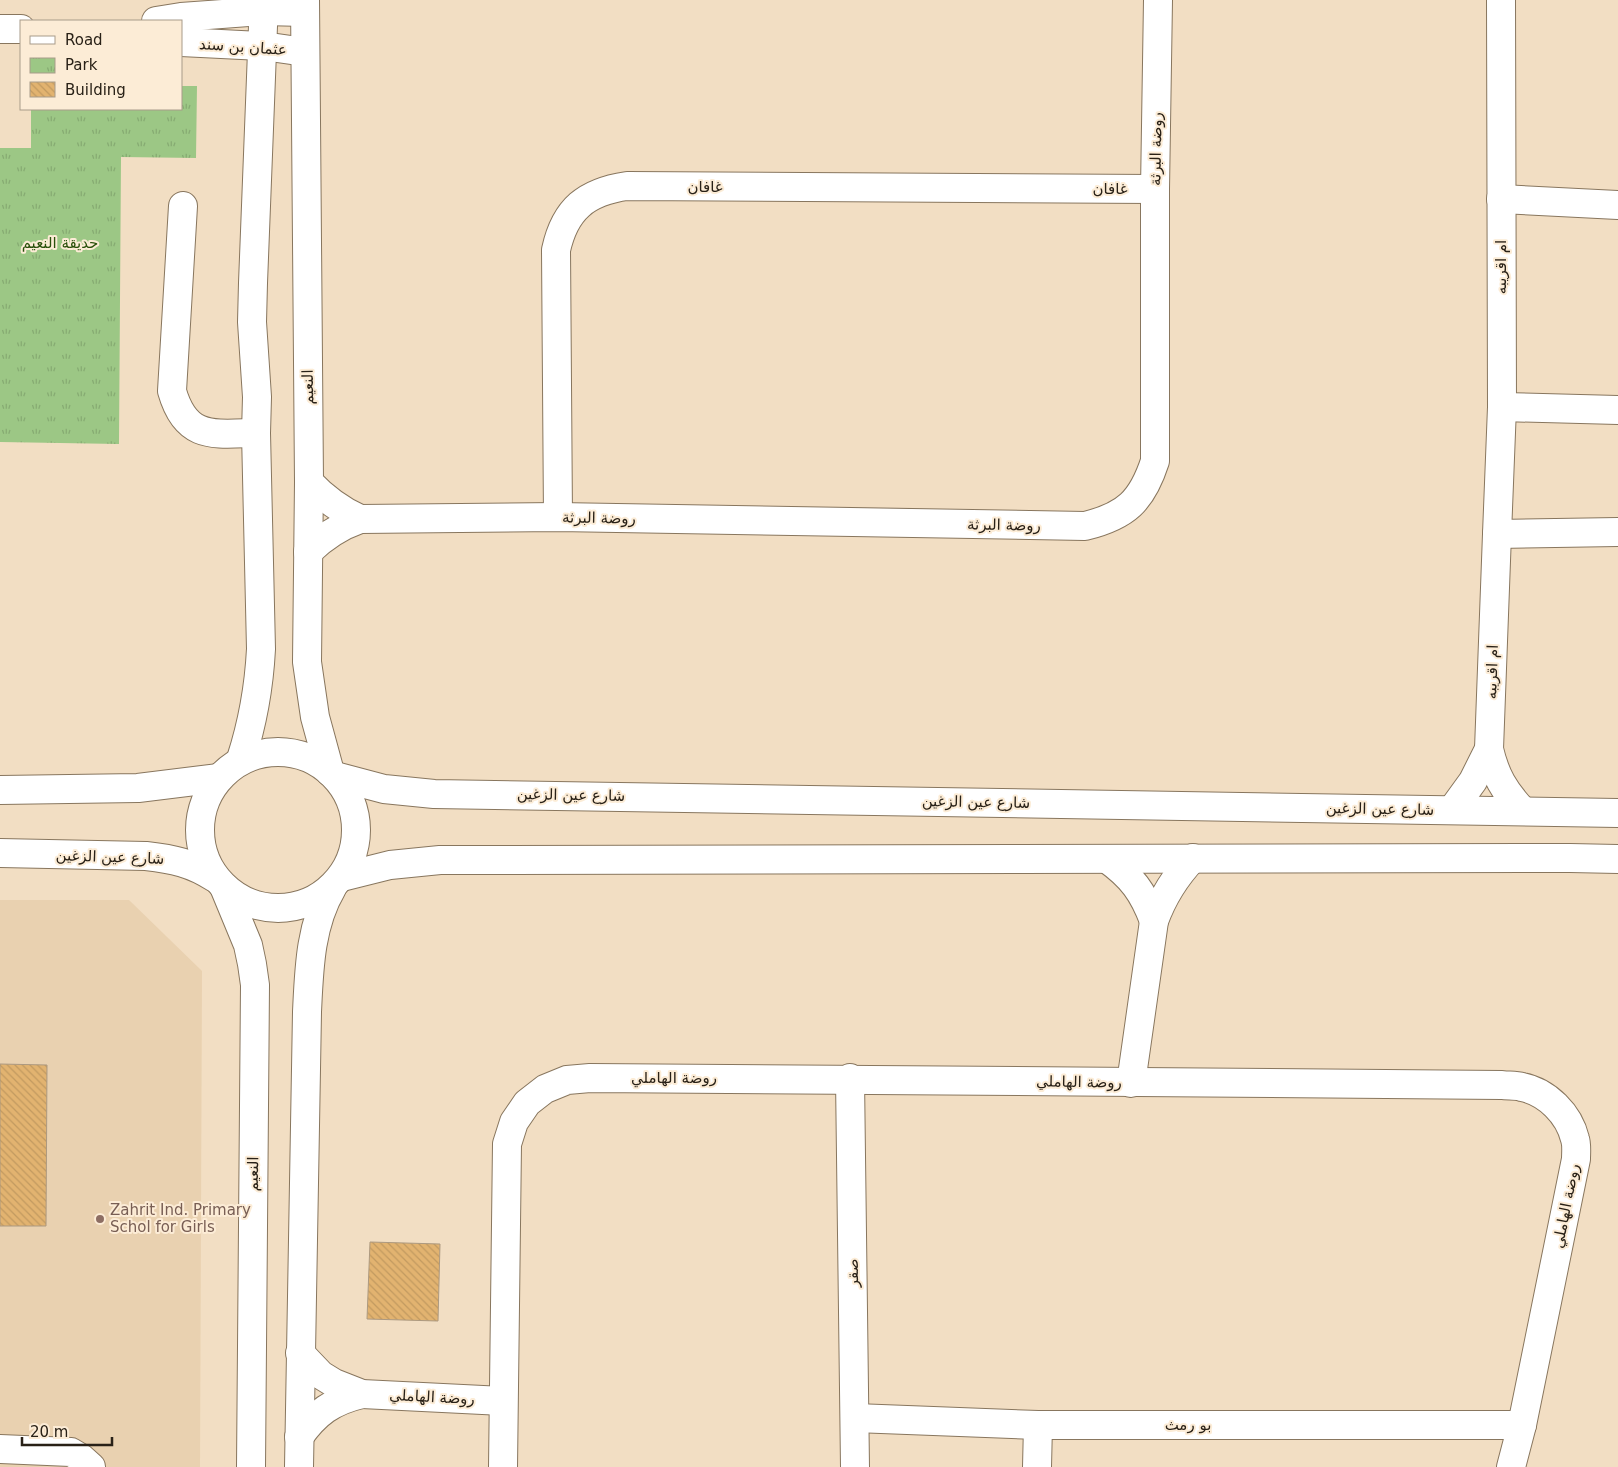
<svg xmlns="http://www.w3.org/2000/svg" width="1618" height="1467" viewBox="0 0 1618 1467" font-family="'DejaVu Sans','Noto Naskh Arabic',sans-serif">
	<style>
		.built { fill: #e9d1b0 }
		.park { fill: url(#park-tufts) }
		.building { fill: url(#building-back-hatch); stroke: #ac9980 }
		.lines { fill: none; stroke-linecap: round; stroke-linejoin: round }
		.minor-casing { stroke: #88765e; stroke-width: 30 }
		.minor { stroke: #fff; stroke-width: 28 }
		.education-dot { fill: #8d6e63; stroke: #fcecd6; stroke-width: 2 }
		.labels { text-anchor: middle; dominant-baseline: central; stroke-width: 4; stroke-linejoin: round; paint-order: stroke }
		.street-label { font-size: 15px; fill: #292117; stroke: #fcecd6 }
		.park-label { font-size: 15px; fill: #29500b; stroke: #fcecd6 }
		.education-label { font-size: 15px; fill: #785e54; stroke: #fcecd6; text-anchor: start }
	</style>
	<defs>
		<pattern id="park-tufts" width="24" height="20" patternUnits="userSpaceOnUse" patternTransform="scale(1.25)"><rect width="24" height="20" fill="#9cc785"/><path d="M3 7l-1-3M5 7V3M7 7l1-3M15 17l-1-3M17 17v-4M19 17l1-3" fill="none" stroke="#86ab72"/></pattern>
		<pattern id="building-back-hatch" width="6" height="6" patternUnits="userSpaceOnUse" patternTransform="scale(1.25)"><rect width="6" height="6" fill="#e2b370"/><path d="M-1 5l2 2M0 0l6 6M5-1l2 2" fill="none" stroke="#c29a60"/></pattern>
	</defs>
	<rect width="100%" height="100%" fill="#f2dec3"/>
	<path class="built" d="M0 900H129L202 971 200 1467H0Z"/>
	<path class="park" d="M181 86H197L196 158 121 157 119 444 0 442V148H31V109H181Z"/>
	<g class="building">
		<path d="M0 1064 47 1065 46 1226H0Z"/>
		<path d="M370 1242 440 1244 438 1321 367 1319Z"/>
	</g>
	<g class="lines">
		<defs>
			<g id="minor">
				<path d="M305 0 309 482 307 662 315 717 330 772"/>
				<path d="M1501 0 1502 407 1497 534 1618 532"/>
				<path d="M156 21 181 17 264 11 304 12"/>
				<path d="M0 29H21"/>
				<path d="M181 42 263 46 305 52"/>
				<path d="M1501 199 1618 205"/>
				<path d="M183 206 172 391C186 440 213 434 256 433"/>
				<path d="M1502 407 1618 410"/>
				<path d="M309 482C324 498 340 510 360 519"/>
				<path d="M558 517 556 250C565 209 586 192 627 186L1155 189"/>
				<path d="M1497 534 1489 749C1495 775 1504 791 1523 811"/>
				<path d="M308 552C324 536 340 526 360 519L558 517 1085 526C1126 516 1142 501 1155 461V189L1158 0"/>
				<circle cx="278" cy="830" r="78"/>
				<path d="M241 759C253 722 259 687 261 649L256 433 257 397 252 322 253 283 264 0"/>
				<path d="M335 776 384 789 434 794 1618 813"/>
				<path d="M0 790 138 788 219 778"/>
				<path d="M1452 810 1473 781 1489 749"/>
				<path d="M0 853 146 856C173 859 192 863 215 878"/>
				<path d="M1107 859C1132 877 1143 892 1154 921"/>
				<path d="M342 877 390 865 440 860 1570 858 1618 859"/>
				<path d="M224 887 248 945 252 964 255 985 251 1467"/>
				<path d="M850 1078 855 1467"/>
				<path d="M1131 1083 1154 921C1163 896 1175 877 1193 858"/>
				<path d="M300 1353 321 1375 334 1383 362 1394 503 1401"/>
				<path d="M855 1418 1038 1425H1522"/>
				<path d="M299 1437C316 1413 332 1401 362 1394"/>
				<path d="M0 1449 71 1452 81 1458 91 1467"/>
				<path d="M299 1467 307 1012C309 970 310 925 332 888"/>
				<path d="M503 1467 507 1144 514 1122 527 1103 545 1089 567 1080 590 1078C894 1079 1198 1083 1502 1085 1508 1086 1515 1085 1522 1087 1547 1092 1569 1114 1575 1139 1577 1145 1576 1153 1576 1159L1522 1425 1511 1467"/>
				<path d="M1037 1467 1038 1425"/>
			</g>
		</defs>
		<use href="#minor" class="minor-casing"/>
		<use href="#minor" class="minor"/>
	</g>
	<circle class="education-dot" cx="100" cy="1219" r="5"/>
	<g class="labels">
		<g class="street-label">
			<text transform="translate(243 47) rotate(4)">عثمان بن سند</text>
			<text transform="translate(1156 149) rotate(-89)">روضة البرثة</text>
			<text x="705" y="187">غافان</text>
			<text x="1110" y="189">غافان</text>
			<text transform="translate(1501 267) rotate(-90)">ام اقريبه</text>
			<text transform="translate(308 387) rotate(-91)">النعيم</text>
			<text transform="translate(599 518) rotate(1)">روضة البرثة</text>
			<text transform="translate(1004 525) rotate(1)">روضة البرثة</text>
			<text transform="translate(1492 672) rotate(-88)">ام اقريبه</text>
			<text transform="translate(571 795) rotate(1)">شارع عين الزغين</text>
			<text transform="translate(976 802) rotate(1)">شارع عين الزغين</text>
			<text transform="translate(1380 809) rotate(1)">شارع عين الزغين</text>
			<text transform="translate(110 857) rotate(2)">شارع عين الزغين</text>
			<text x="674" y="1078">روضة الهاملي</text>
			<text transform="translate(1079 1082) rotate(1)">روضة الهاملي</text>
			<text transform="translate(253 1174) rotate(-89)">النعيم</text>
			<text transform="translate(1566 1206) rotate(-79)">روضة الهاملي</text>
			<text transform="translate(853 1273) rotate(-91)">صقر</text>
			<text transform="translate(432 1397) rotate(3)">روضة الهاملي</text>
			<text x="1188" y="1425">بو رمث</text>
		</g>
		<g class="park-label">
			<text x="60" y="243">حديقة النعيم</text>
		</g>
		<g class="education-label">
			<text x="110" y="1210">Zahrit Ind. Primary<tspan x="110" dy="17">Schol for Girls</tspan></text>
		</g>
	</g>
	<rect x="20" y="20" width="162" height="90" fill="#fcecd6" stroke="#a89b8a"/>
	<rect x="30" y="36" width="25" height="8" fill="#ffffff" stroke="#a89b8a"/>
	<text x="65" y="45" font-size="15" fill="#292117">Road</text>
	<rect x="30" y="58" width="25" height="15" fill="url(#park-tufts)" stroke="#a89b8a"/>
	<text x="65" y="70" font-size="15" fill="#292117">Park</text>
	<rect x="30" y="82" width="25" height="15" fill="url(#building-back-hatch)" stroke="#a89b8a"/>
	<text x="65" y="95" font-size="15" fill="#292117">Building</text>
	<path d="M22 1437v8h90v-8" fill="none" stroke="#292117" stroke-width="2.5"/>
	<text x="30" y="1437" font-size="15" fill="#292117" stroke="#fcecd6" stroke-width="4" paint-order="stroke">20 m</text>
</svg>
